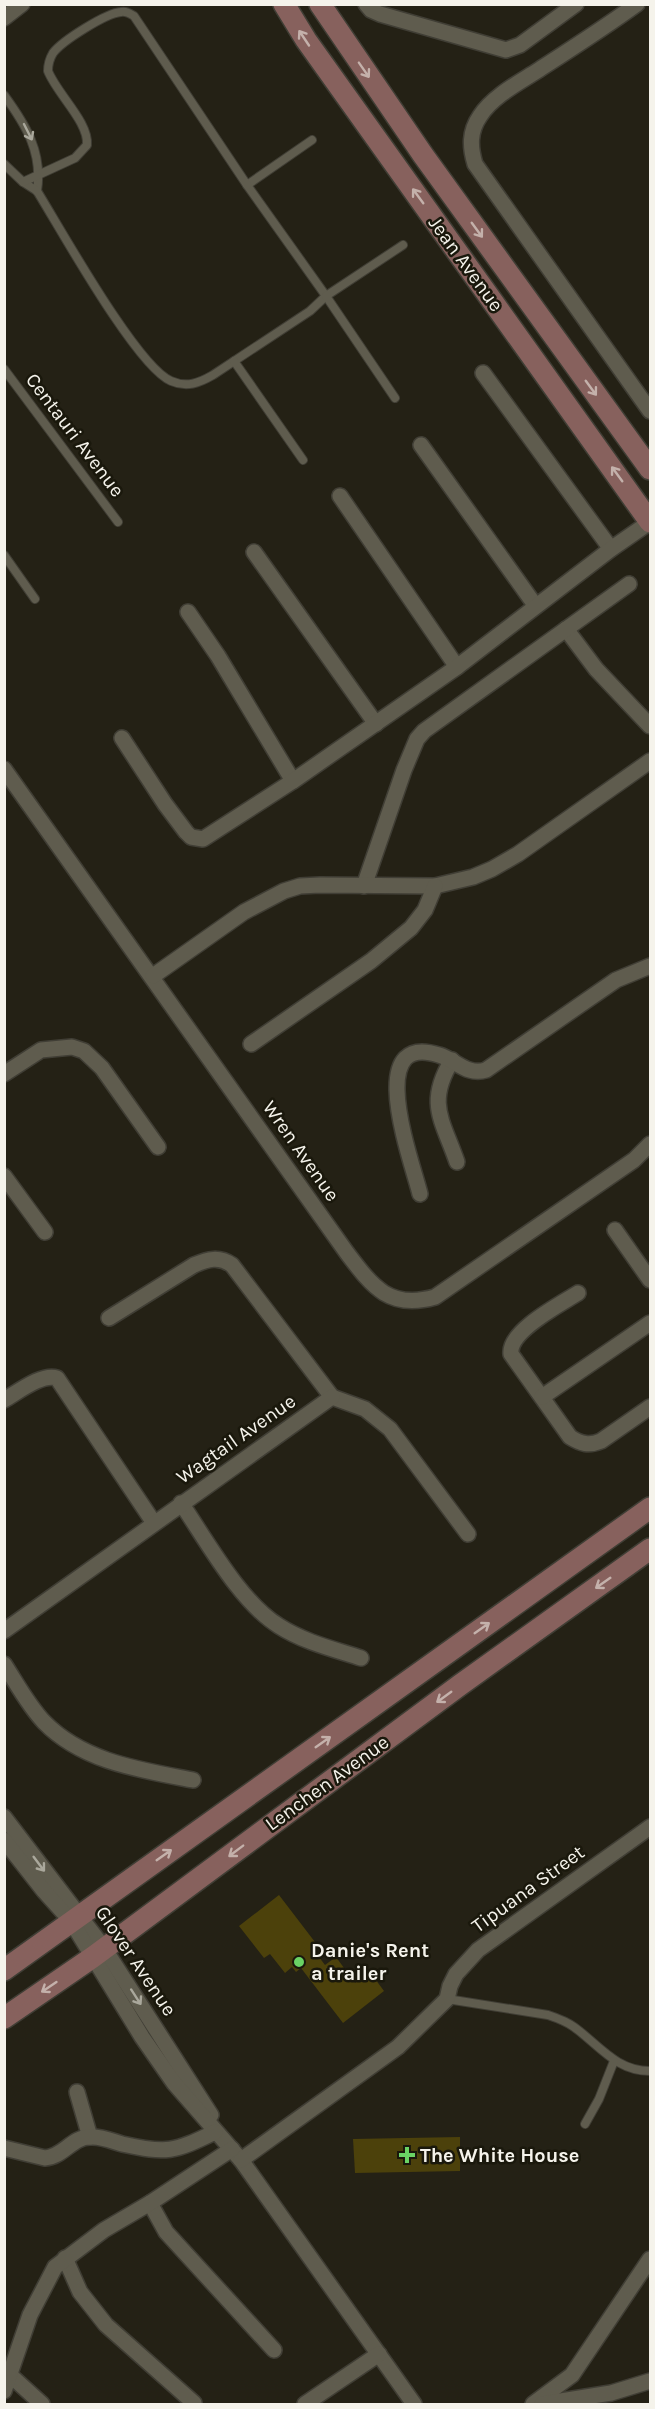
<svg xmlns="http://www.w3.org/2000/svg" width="655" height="2409" viewBox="0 0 655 2409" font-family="Karla,sans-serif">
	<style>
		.building { fill: #4c410b }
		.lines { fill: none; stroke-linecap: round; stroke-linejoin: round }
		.service-casing { stroke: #403e35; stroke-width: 10 }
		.minor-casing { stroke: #403e35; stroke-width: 18 }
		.secondary-casing { stroke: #403e35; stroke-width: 24 }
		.service { stroke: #5f5c4e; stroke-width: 8 }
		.minor { stroke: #5f5c4e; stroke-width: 15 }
		.secondary { stroke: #87615d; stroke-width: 21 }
		.oneway { stroke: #c4b1ab }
		.oneway2 { stroke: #aaa89c }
		.poi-dot { fill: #6ad364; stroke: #1a180c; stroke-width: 2 }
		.labels { text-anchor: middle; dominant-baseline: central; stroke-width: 5; stroke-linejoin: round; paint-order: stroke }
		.street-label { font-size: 20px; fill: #f5f3eb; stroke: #1a180c }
		.poi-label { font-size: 20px; font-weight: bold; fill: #f5f3eb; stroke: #1a180c; text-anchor: start }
	</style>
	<rect width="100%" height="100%" fill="#242115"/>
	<g class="building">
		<path d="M279 1895 318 1946 313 1949 325 1965 336 1957 355 1983 370 1972 384 1991 343 2023 301 1968 296 1972 292 1967 285 1973 270 1954 264 1958 239 1926Z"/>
		<path d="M460 2137V2171L355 2173 353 2139Z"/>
	</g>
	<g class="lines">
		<defs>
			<g id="service">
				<path d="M4 95C26 125 43 153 37 191"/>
				<path d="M4 164 23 182 37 191C60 228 137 367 171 381 187 388 199 383 213 375L310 311 326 296 247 185 312 140"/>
				<path d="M23 182 75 158 87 145C89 122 57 94 48 71 48 65 50 58 53 53 62 41 106 13 121 12 126 11 129 13 134 16L247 185"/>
				<path d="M234 361 303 460"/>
				<path d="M4 369 118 522"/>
				<path d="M395 398 326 296 403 245"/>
				<path d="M4 555 35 599"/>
				<path d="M447 1999 548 2015C557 2018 566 2021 574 2027 599 2045 616 2071 650 2071"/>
				<path d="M585 2124 599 2099 614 2061"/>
			</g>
			<g id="minor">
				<path d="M366 4 371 10 380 14 506 50 520 45 576 4"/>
				<path d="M637 4C604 28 571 49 537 71 518 83 492 97 480 116 469 132 470 147 475 164L650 411"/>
				<path d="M4 18 22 4"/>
				<path d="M483 373 611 549"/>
				<path d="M421 445 535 605"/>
				<path d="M340 496 457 667"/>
				<path d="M254 552 376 724"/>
				<path d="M188 612 218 656 293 781"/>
				<path d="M566 629 596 669 650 726"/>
				<path d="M122 738 165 804 186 832 191 837 203 839 293 781 457 667 611 549 650 522"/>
				<path d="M4 769 347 1253C372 1286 389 1310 435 1297L634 1160 650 1144"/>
				<path d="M364 886 404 770 417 739 424 731 629 584"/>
				<path d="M153 976 244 912 284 891 300 886 320 885 435 886 473 877 492 869 518 854 650 761"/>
				<path d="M251 1044 371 961 411 928 425 910 435 886"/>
				<path d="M452 1060C426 1103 442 1119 457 1162"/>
				<path d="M4 1074 41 1050 72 1047 84 1051 102 1068 158 1147"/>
				<path d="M4 1176 45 1232"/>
				<path d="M420 1194C413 1164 362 1030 439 1055 456 1060 467 1076 486 1070L616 980 650 966"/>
				<path d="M615 1230 650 1280"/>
				<path d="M578 1293C561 1304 508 1331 511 1354L570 1437C581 1444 589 1446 601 1441L650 1407"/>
				<path d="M109 1318 194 1265C208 1259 219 1256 232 1265L332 1397"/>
				<path d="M332 1397 365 1409 390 1429 468 1534"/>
				<path d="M542 1397 650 1323"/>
				<path d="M4 1400C18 1392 42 1373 57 1378L154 1523"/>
				<path d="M181 1503C207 1541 240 1602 279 1626 304 1642 333 1649 361 1658"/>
				<path d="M4 1631 332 1397"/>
				<path d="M4 1664C17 1684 28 1705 44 1722 83 1762 141 1770 193 1780"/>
				<path d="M4 1817 104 1948 211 2115"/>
				<path d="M4 1840 44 1891 71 1921 142 2037 174 2083 241 2160 414 2404"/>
				<path d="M77 2092 90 2137"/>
				<path d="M4 2148 45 2158C63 2157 72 2137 90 2137 101 2136 112 2141 122 2144 167 2154 174 2152 215 2132"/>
				<path d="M241 2160 398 2047 447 1999 450 1986 456 1974 478 1950 650 1827"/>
				<path d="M150 2203 166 2232 274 2350"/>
				<path d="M65 2258 80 2292 106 2325 194 2403"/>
				<path d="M10 2375 42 2404"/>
				<path d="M4 2391 30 2315 55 2267 104 2230 150 2203 232 2149"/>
				<path d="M305 2404 379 2354"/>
				<path d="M533 2404 572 2375 650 2259"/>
				<path d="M542 2404 611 2393 650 2381"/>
			</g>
			<g id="secondary">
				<path d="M284 4 306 40 650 522"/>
				<path d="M320 4 423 155 650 469"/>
				<path d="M4 1970 650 1508"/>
				<path d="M4 2018 93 1957 460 1685 650 1549"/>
			</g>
		</defs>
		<use href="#service" class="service-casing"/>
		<use href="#minor" class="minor-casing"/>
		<use href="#secondary" class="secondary-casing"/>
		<use href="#service" class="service"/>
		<use href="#minor" class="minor"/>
		<use href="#secondary" class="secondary"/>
	</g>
	<defs><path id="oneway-shaft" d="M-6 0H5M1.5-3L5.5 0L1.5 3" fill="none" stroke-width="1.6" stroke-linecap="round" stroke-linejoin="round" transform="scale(1.5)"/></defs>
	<g class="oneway">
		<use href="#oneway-shaft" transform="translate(304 38) rotate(-124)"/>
		<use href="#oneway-shaft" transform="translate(364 70) rotate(55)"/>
		<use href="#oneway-shaft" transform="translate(418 196) rotate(-126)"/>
		<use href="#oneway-shaft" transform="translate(477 230) rotate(54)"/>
		<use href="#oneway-shaft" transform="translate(591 388) rotate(54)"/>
		<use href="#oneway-shaft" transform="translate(617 474) rotate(-126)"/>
		<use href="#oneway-shaft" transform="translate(603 1583) rotate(145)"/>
		<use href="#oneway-shaft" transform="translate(482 1628) rotate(-35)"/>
		<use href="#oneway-shaft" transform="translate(444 1697) rotate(144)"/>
		<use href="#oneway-shaft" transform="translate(323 1742) rotate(-35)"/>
		<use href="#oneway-shaft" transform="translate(236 1851) rotate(143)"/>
		<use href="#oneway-shaft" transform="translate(164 1855) rotate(-35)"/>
		<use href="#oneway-shaft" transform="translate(49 1987) rotate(146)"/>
	</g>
	<g class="oneway2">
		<use href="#oneway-shaft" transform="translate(28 132) rotate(63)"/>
		<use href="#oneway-shaft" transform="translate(39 1864) rotate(53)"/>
		<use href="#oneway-shaft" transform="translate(136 1997) rotate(57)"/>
	</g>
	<g class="poi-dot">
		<circle cx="299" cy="1962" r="6"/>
		<path d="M404 2146h6v6h6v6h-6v6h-6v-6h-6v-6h6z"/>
	</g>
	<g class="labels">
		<g class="street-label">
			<text transform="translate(466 264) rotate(54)">Jean Avenue</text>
			<text transform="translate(75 435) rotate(53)">Centauri Avenue</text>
			<text transform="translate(301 1151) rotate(55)">Wren Avenue</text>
			<text transform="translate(236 1439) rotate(-35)">Wagtail Avenue</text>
			<text transform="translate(327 1783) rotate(-36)">Lenchen Avenue</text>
			<text transform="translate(528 1889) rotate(-36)">Tipuana Street</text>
			<text transform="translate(136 1961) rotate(56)">Glover Avenue</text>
		</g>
		<g class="poi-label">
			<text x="311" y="1950">Danie's Rent<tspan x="311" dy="23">a trailer</tspan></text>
			<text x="420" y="2155">The White House</text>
		</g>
	</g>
	<rect width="655" height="2409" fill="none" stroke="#f5f3eb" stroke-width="12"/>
</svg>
